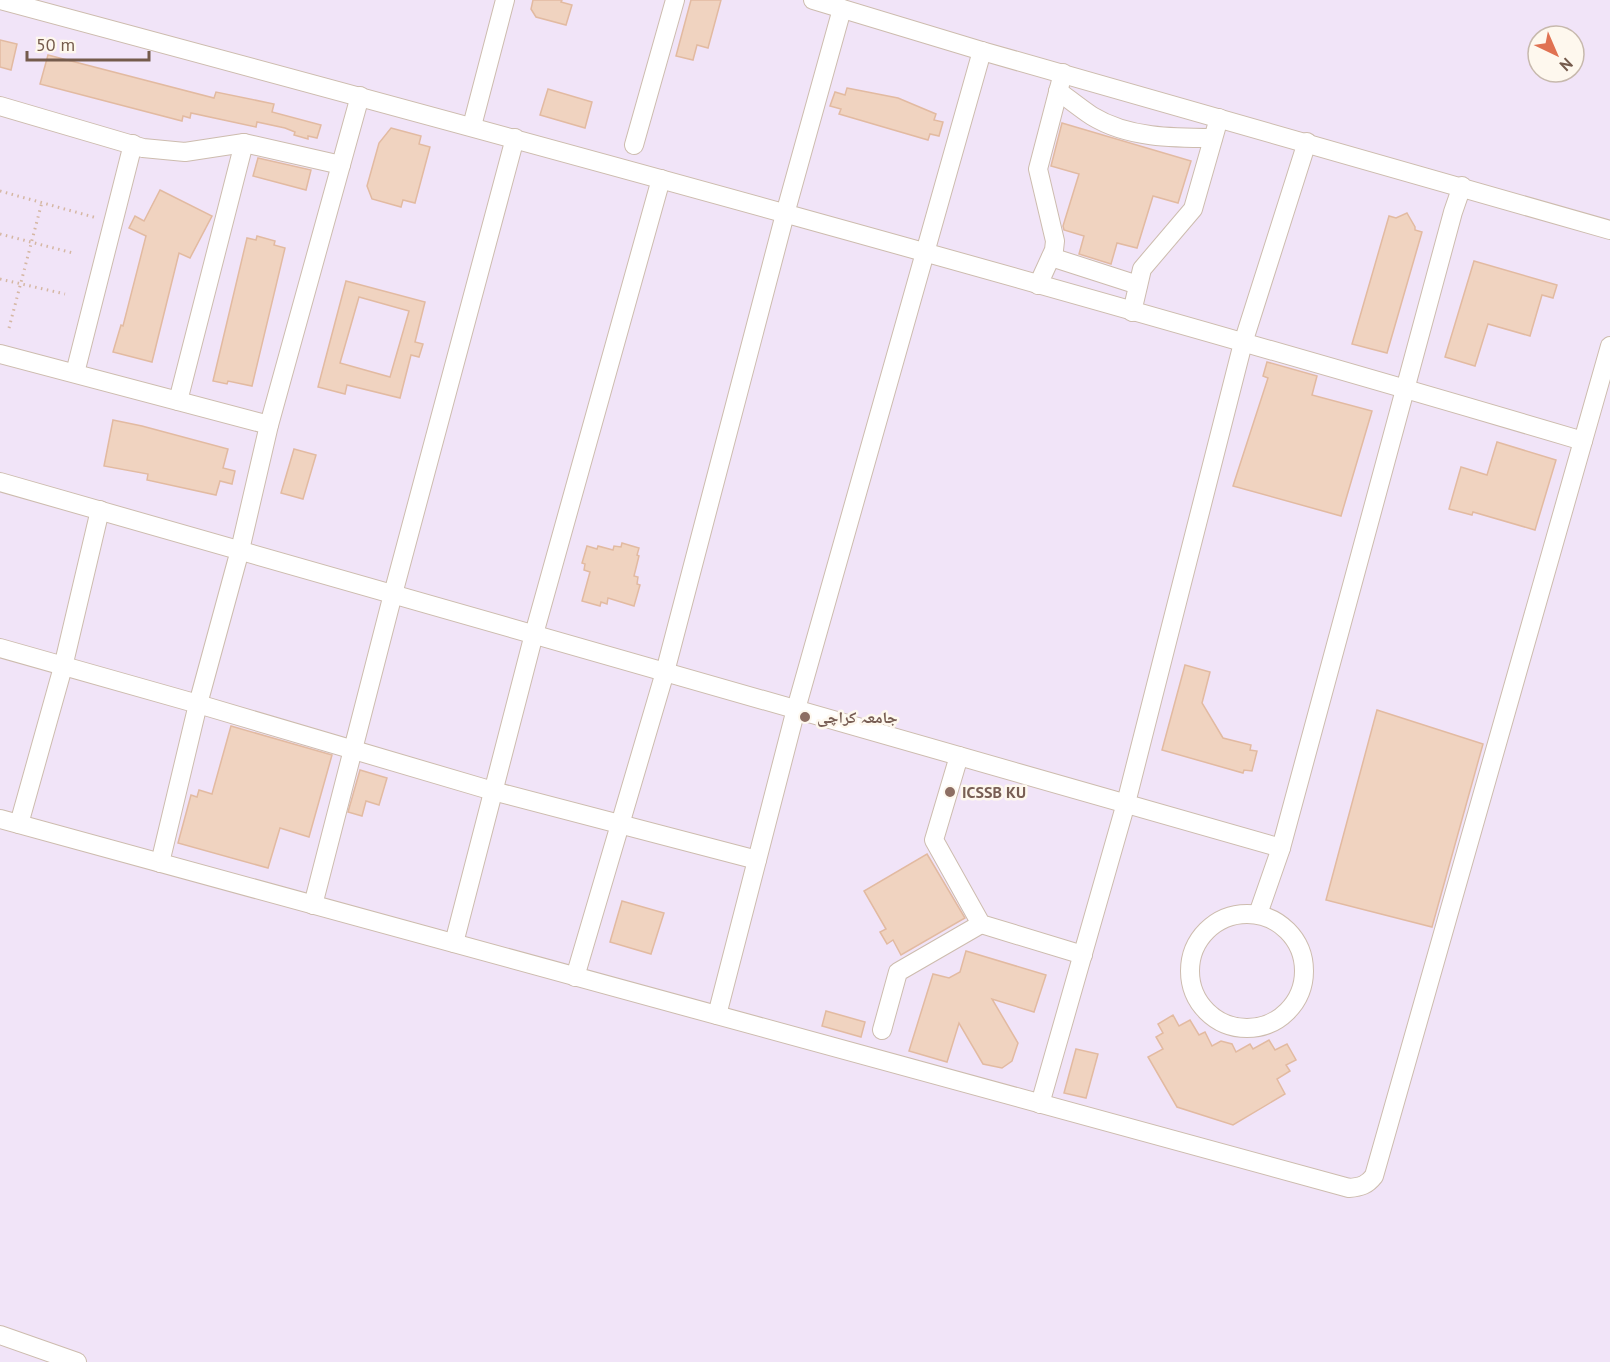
<svg xmlns="http://www.w3.org/2000/svg" width="1610" height="1362" viewBox="0 0 1610 1362" font-family="'PT Sans','Noto Naskh Arabic',sans-serif">
	<style>
		.education { fill: #f1e4f8; fill-rule: evenodd }
		.building { fill: #f0d3c0; stroke: #e2baa1; stroke-width: 1.5; fill-rule: evenodd }
		.lines { fill: none; stroke-linecap: round; stroke-linejoin: round }
		.minor-casing { stroke: #cdbcae; stroke-width: 20 }
		.path { stroke: #d5b7a3; stroke-width: 3; stroke-dasharray: 1.5 4.5; stroke-linecap: butt }
		.minor { stroke: #fff; stroke-width: 18 }
		.education-dot { fill: #8d6e63; stroke: #fef8ee; stroke-width: 2 }
		.labels { text-anchor: middle; dominant-baseline: central; stroke-width: 5; stroke-linejoin: round; paint-order: stroke }
		.education-label { font-size: 16px; font-weight: bold; fill: #785e54; stroke: #fef8ee; text-anchor: start }
	</style>
	<rect width="100%" height="100%" fill="#fcf4e8"/>
	<path class="education" d="M0 0H1610V1362H0ZM1538 36H1574V72H1538Z"/>
	<g class="building">
		<path d="M533 0H562L561 2 572 5 566 25 536 17 531 9Z"/>
		<path d="M691 0H721L708 48 697 45 693 60 676 56Z"/>
		<path d="M0 40 17 44 11 70 0 67Z"/>
		<path d="M48 55 214 98 216 92 274 104 272 112 321 125 317 138 308 136V139L294 135 295 132 285 128 257 122 256 127 191 113 190 118 183 116 182 121 40 84Z"/>
		<path d="M847 88 898 98 936 114 934 120 943 122 939 136 930 134 928 140 839 114 841 109 830 106 835 92 845 95Z"/>
		<path d="M548 89 592 102 585 128 540 115Z"/>
		<path d="M1062 123 1191 161 1178 203 1153 196 1137 248 1117 243 1111 264 1079 254 1084 236 1064 230 1063 226 1079 174 1051 166Z"/>
		<path d="M391 128 421 136 419 144 430 147 415 203 403 200 401 207 372 199 367 186 379 143Z"/>
		<path d="M258 158 311 170 306 190 253 176Z"/>
		<path d="M160 190 212 216 190 258 179 253 152 362 113 352 121 325 123 326 146 236 129 228 135 216 144 221Z"/>
		<path d="M1407 213 1415 227V230L1422 232 1387 353 1352 344 1389 216 1396 218Z"/>
		<path d="M257 236 275 241 274 245 285 248 252 386 228 381 227 384 213 381 247 238 256 240Z"/>
		<path d="M1474 261 1557 285 1553 298 1542 295 1530 336 1488 324 1475 366 1445 357Z"/>
		<path d="M346 281 425 302 415 342 423 344 419 357 411 355 400 398 347 385 345 394 318 387ZM359 297 409 311 390 377 340 363Z"/>
		<path d="M1267 362 1317 376 1312 395 1372 411 1341 516 1233 486 1268 378 1263 376Z"/>
		<path d="M113 420 142 426 228 449 223 468 235 471 232 484 220 481 216 495 147 480 148 474 104 466Z"/>
		<path d="M1497 442 1556 460 1535 530 1473 512 1472 515 1449 509 1461 467 1487 475Z"/>
		<path d="M294 449 316 455 303 499 281 493Z"/>
		<path d="M622 543 639 548 637 555 639 556 634 576 638 577 637 584 640 585 634 606 608 598 607 604 601 602 600 606 582 601 590 572 584 570 585 564 582 563 587 546 597 549 598 546 613 550 614 546 621 547Z"/>
		<path d="M1185 665 1210 672 1202 703 1223 738 1251 745 1250 750 1257 751 1252 771 1244 770 1243 773 1162 750Z"/>
		<path d="M1377 710 1483 744 1432 927 1326 900Z"/>
		<path d="M231 726 332 755 309 837 280 828 268 868 178 843 191 795 197 797 199 790 212 794Z"/>
		<path d="M360 770 387 778 379 805 366 801 362 816 348 812Z"/>
		<path d="M927 854 965 918 901 955 893 940 887 944 880 932 886 929 864 891Z"/>
		<path d="M622 901 664 913 651 954 610 942Z"/>
		<path d="M966 951 1046 975 1034 1012 992 999 1018 1043 1012 1061 1002 1068 983 1064 959 1023 947 1062 909 1051 933 974 949 978 960 972Z"/>
		<path d="M826 1011 865 1022 861 1037 822 1026Z"/>
		<path d="M1173 1015 1179 1026 1190 1020 1199 1035 1205 1032 1212 1046 1221 1041 1232 1044 1236 1052 1250 1044 1253 1049 1269 1040 1275 1050 1287 1044 1296 1060 1286 1065 1290 1071 1277 1079 1285 1094 1233 1125 1177 1107 1148 1057 1163 1049 1156 1037 1163 1033 1158 1024Z"/>
		<path d="M1076 1049 1098 1054 1086 1098 1064 1093Z"/>
	</g>
	<g class="lines">
		<defs>
			<g id="minor">
				<path d="M0 0C529 142 1058 286 1583 441"/>
				<path d="M813 0 982 51 1610 230"/>
				<path d="M1058 91C1069 99 1080 108 1092 116 1128 138 1173 138 1213 138"/>
				<path d="M0 106 143 148 185 152 244 143 341 165"/>
				<path d="M472 126 505 0"/>
				<path d="M634 145 675 0"/>
				<path d="M1051 257 1138 285"/>
				<path d="M1038 285 1054 250 1055 241 1038 169 1063 73"/>
				<path d="M1132 312 1142 269 1193 209 1219 118"/>
				<path d="M0 354 269 425"/>
				<path d="M75 373 133 144"/>
				<path d="M178 401 244 143"/>
				<path d="M0 482 1281 848"/>
				<path d="M0 648 198 704 493 791 757 860"/>
				<path d="M959 756 934 840 981 924 1083 955"/>
				<path d="M0 819 1349 1188C1361 1187 1367 1185 1374 1176L1610 346"/>
				<path d="M19 824 63 667 100 510"/>
				<path d="M160 863 198 704 240 550 269 425 360 96"/>
				<path d="M313 905 393 594 515 138"/>
				<path d="M1258 914 1281 848 1453 212 1462 186"/>
				<circle cx="1247" cy="971" r="57"/>
				<path d="M454 943 534 634 661 179"/>
				<path d="M575 977 665 672 785 214 842 9"/>
				<path d="M717 1015 796 709 982 51"/>
				<path d="M882 1030 898 972 981 924"/>
				<path d="M1040 1104 1126 803 1243 343 1307 142"/>
				<path d="M0 1335 77 1362"/>
			</g>
		</defs>
		<use href="#minor" class="minor-casing"/>
		<g class="path">
			<path d="M0 191 97 218"/>
			<path d="M0 234 73 253"/>
			<path d="M0 279 65 294"/>
			<path d="M9 328 42 202"/>
		</g>
		<use href="#minor" class="minor"/>
	</g>
	<g class="education-dot">
		<circle cx="805" cy="717" r="6"/>
		<circle cx="950" cy="792" r="6"/>
	</g>
	<g class="labels">
		<g class="education-label">
			<text x="817" y="717">جامعہ کراچی</text>
			<text x="962" y="792">ICSSB KU</text>
		</g>
	</g>
	<g transform="translate(1556 54) rotate(136)"><circle r="28" fill="#fef8ee" stroke="#c7b9ad" stroke-width="1.5"/>
	<path d="M0-4.5L10 22L0 15L-10 22Z" fill="#e07252"/>
	<text y="-9" font-size="16" font-weight="bold" text-anchor="middle" fill="#755b4c">N</text>
	</g>
	<path d="M27 51v9h122v-9" fill="none" stroke="#755b4c" stroke-width="3"/>
	<text x="36" y="51" font-size="18" fill="#755b4c" stroke="#fef8ee" stroke-width="4.5" paint-order="stroke">50 m</text>
</svg>
